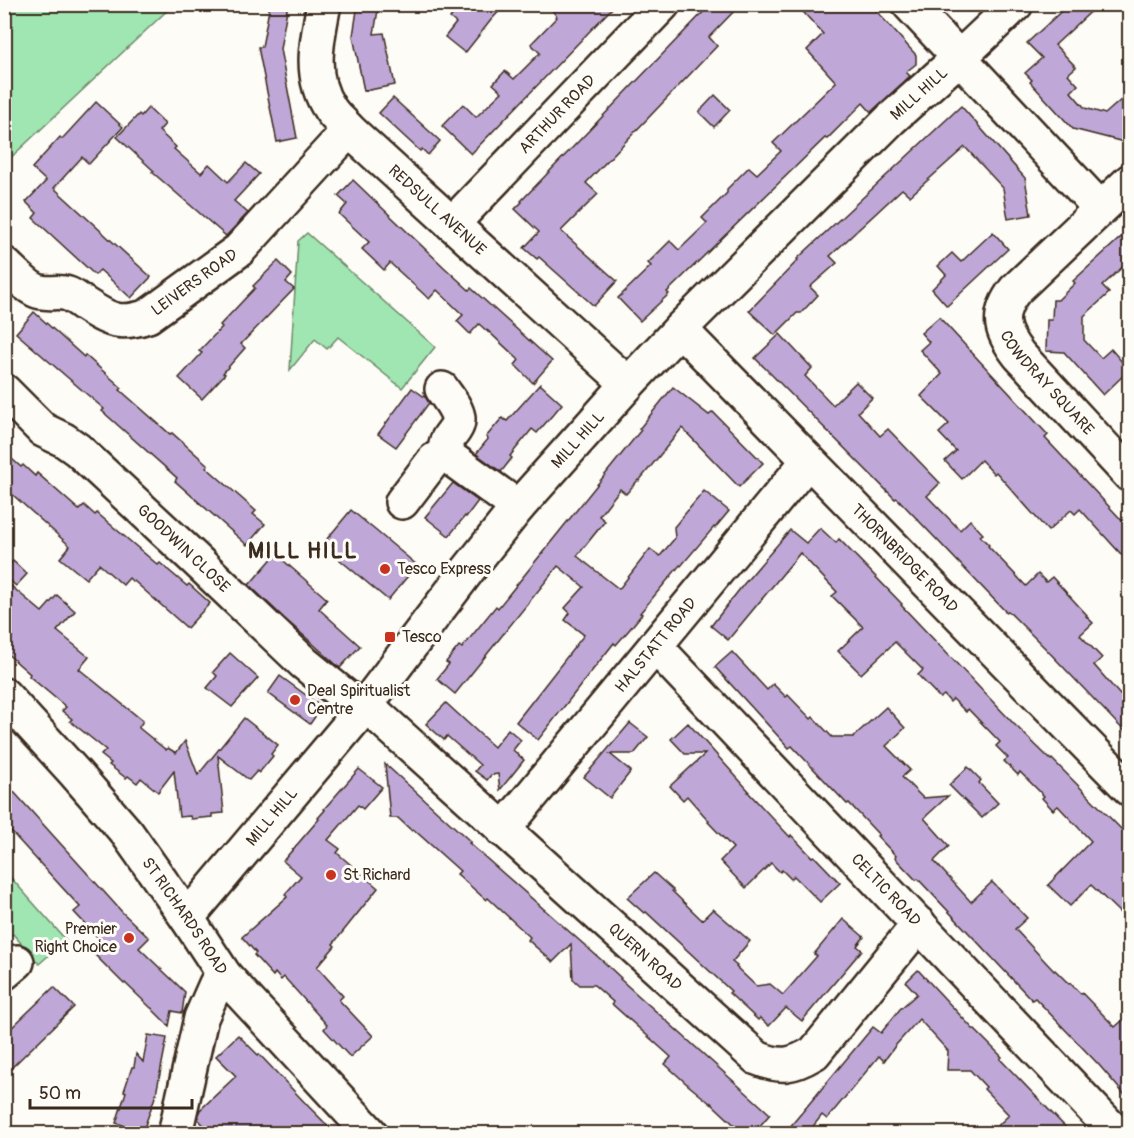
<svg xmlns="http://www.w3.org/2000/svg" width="1134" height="1138" viewBox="0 0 1134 1138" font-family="Pangolin,sans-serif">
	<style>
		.green { fill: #a0e6b2; stroke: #6e8868; stroke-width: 1.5 }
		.building { fill: #bfa8d7; stroke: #3b2a1e; stroke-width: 1.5 }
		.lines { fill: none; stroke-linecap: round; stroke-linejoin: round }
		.minor-casing { stroke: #3b2a1e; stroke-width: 38 }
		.minor { stroke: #fdfcf7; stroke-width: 33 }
		.poi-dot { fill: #c8321e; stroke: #fdfcf7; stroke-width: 2 }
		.labels { text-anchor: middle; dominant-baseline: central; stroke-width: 6; stroke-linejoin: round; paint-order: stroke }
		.street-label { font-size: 16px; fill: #3b2a1e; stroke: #fdfcf7 }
		.poi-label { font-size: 16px; fill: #3b2a1e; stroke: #fdfcf7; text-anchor: start }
		.district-label { font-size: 22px; font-weight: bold; letter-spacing: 1.5px; fill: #3b2a1e; stroke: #fdfcf7 }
	</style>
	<rect width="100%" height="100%" fill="#fdfcf7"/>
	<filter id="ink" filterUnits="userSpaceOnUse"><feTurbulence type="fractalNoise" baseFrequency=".0167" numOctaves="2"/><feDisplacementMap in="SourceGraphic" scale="12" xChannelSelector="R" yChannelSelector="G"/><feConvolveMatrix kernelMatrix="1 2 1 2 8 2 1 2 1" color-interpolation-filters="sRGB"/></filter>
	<g filter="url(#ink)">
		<g class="green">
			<path d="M5 4H173V5L5 163Z"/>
			<path d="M307 233 435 347 402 388 338 337 327 349 315 339 290 370 298 241Z"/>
			<path d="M4 870 66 940 39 964 13 934 7 938 5 934Z"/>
		</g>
		<g class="building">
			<path d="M270 4H288L280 49 297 138 277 142 258 47H262Z"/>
			<path d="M358 4H379L374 34 384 33 395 85 364 91 353 36Z"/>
			<path d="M461 4H506L491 20 465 53 445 37 456 23 450 18Z"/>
			<path d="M548 4H616L471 154 442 126 463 104 476 117 502 92 493 84 505 71 514 79 540 53 531 44 557 17Z"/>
			<path d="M711 4H741L709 37 717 46 586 183 598 194 561 231 617 281 594 306 539 257 537 259 524 248 539 232 515 209 522 202 521 201Z"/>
			<path d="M796 4H870L916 55V64L906 72 910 76 871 112 863 103 827 139 825 138 667 292 669 294 640 321 618 298 651 266 648 263 670 241 679 250 707 223 702 218 727 193V189L749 167 757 174 781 151 773 143 836 82 807 50 823 34Z"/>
			<path d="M1069 4H1099L1055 45 1076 67 1068 74 1078 85 1071 92 1085 108 1105 114 1130 92V118L1124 142 1073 129 1030 82 1032 80 1025 73 1042 58 1027 43Z"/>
			<path d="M715 95 730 110 714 127 699 112Z"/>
			<path d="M393 98 440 141 428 155 422 149 420 151 379 113Z"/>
			<path d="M96 102 123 127 89 164 82 157 54 188 151 277 131 298 100 270 95 275 33 218 37 213 26 202 46 181 32 168 60 137 62 139Z"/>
			<path d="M961 106 1025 178 1031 215 1008 219 1003 188 965 147 910 196 902 189 830 256 837 263 810 287 818 295 801 313H797L775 335 749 311 798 260 797 259Z"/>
			<path d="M148 108 165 124 159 131 176 147 174 149 201 173 209 164 228 182 246 163 259 174 234 201 248 213 226 236 152 172 154 171 117 137 139 114 141 116Z"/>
			<path d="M353 180 445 268 469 290 471 288 552 361 533 383 515 365 519 360 488 331V332L479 324 470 334 457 321 463 315 437 290 429 299 390 263 384 270 362 249 369 242 339 214 347 204 338 196Z"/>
			<path d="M1130 229V260L1102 286 1109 293 1084 316V340L1101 358 1111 349 1129 370 1103 395 1064 352 1046 351 1047 320H1052L1053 300H1058L1075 283 1073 281Z"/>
			<path d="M993 232 1008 249 947 306 932 289 946 275 938 266 952 253 961 262Z"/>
			<path d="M278 261 292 275 286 282 294 289 241 344 245 348 223 373 225 374 202 399 179 378 202 353 199 351 222 327 220 325 255 288 253 286Z"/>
			<path d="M34 312 84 357 85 355 122 388 120 390 170 434 172 433 208 465 206 467 256 511 253 514 265 524 247 545 175 481 177 478 102 411 104 409 16 333Z"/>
			<path d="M939 317 1048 435 1045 438 1130 529V564L1080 509 1075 514 1071 510 1048 531 996 472 994 474 981 460 962 479 945 461 956 451 939 433 949 424 921 396 942 374 920 350 929 342 921 333Z"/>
			<path d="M780 334 812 368 805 376 833 405 856 382 872 398 858 412 880 436 888 429 940 483 927 496 960 530 970 520 983 534 980 536 989 545 988 546 1026 586 1038 574 1046 582 1052 577 1087 615 1086 616 1093 623 1080 635 1102 658 1094 665 1120 695 1130 686V737L1045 648 1008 611 1006 612 897 498 895 499 755 358Z"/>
			<path d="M540 384 562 404 537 433 532 429 510 456 512 458 501 472 476 454 488 439 486 437 502 418 507 421Z"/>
			<path d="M673 387 709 415 713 412 763 463 739 487 682 428 639 481 638 480 626 494 620 489 599 516 605 521 577 556 619 589 650 549 660 556 675 538 674 527 704 491 729 511 715 528 714 527 681 566 680 565 640 613 642 614 629 630 616 645 614 643 595 667 538 740 516 722 584 635 565 620 570 613 565 608 584 587 558 566 455 694 437 679 449 664 446 662 459 646 462 648 496 606 498 608 641 430 639 429Z"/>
			<path d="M412 388 426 398 429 403 396 447 378 434Z"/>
			<path d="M4 452 21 467 23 465 35 476 37 473 79 510 84 505 95 515 97 513 158 565 160 563 187 586 189 584 210 603 187 628 134 581 133 582 129 578 123 585 99 564 86 579 60 558 70 546 4 487Z"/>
			<path d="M453 483 478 501 466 517 465 516 449 536 425 517Z"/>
			<path d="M351 510 417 565 388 600 322 545Z"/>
			<path d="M820 528 836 543 839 539 902 604 901 605 1014 724 1051 760 1052 759 1130 838V874L1121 883 1130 892V903L1120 913 1091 885 1070 906 1048 885 1091 841 1058 806 1053 810 1042 798 1044 796 1020 772 1018 775 1004 761 1008 758 996 746 1000 742 968 709 966 712 953 699 950 702 944 695 940 698 918 675 923 670 895 642 861 674 838 651 863 627 832 596 837 592 800 553 728 640 711 626 743 585 790 530 806 543Z"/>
			<path d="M276 554 327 599 319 609 360 646 340 668 284 618 249 585Z"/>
			<path d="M13 561 27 574 16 586 4 575V571Z"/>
			<path d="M4 580 42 612 57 595 75 611 57 631 89 657 79 669 143 721 139 727V728L166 750 168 748 176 753 185 741 198 775 244 718 278 745 271 754 273 756 259 773 257 771 249 780 218 756 224 813 212 814V817L191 819 190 816 179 817 174 771 158 792 141 778 137 783 128 776 126 778 109 765 111 763 101 755 106 750 70 721 72 719 62 711 66 707 29 676 30 674 4 651Z"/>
			<path d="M732 652 767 690 773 684 786 697 788 695 811 719 813 717 832 737H853L886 707 905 728 886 746 910 770 902 777 923 798 948 796 924 818 949 846 934 861 971 902 992 882 1027 918 1015 929 1054 971 1055 970 1069 984 1070 983 1081 994 1082 993 1115 1027 1130 1014V1101L1099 1065 1035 998 1032 1000 918 879 916 880 895 858 896 856 877 836 879 835 849 803 847 804 792 746 789 748 715 667Z"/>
			<path d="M230 653 258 678 232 707 207 688 217 676 213 672Z"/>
			<path d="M280 676 322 707 310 724 268 693Z"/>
			<path d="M446 703 494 747 508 729 521 740 513 750 524 760 500 790 498 774 491 775 487 780 475 771 480 765 447 736 444 740 426 724Z"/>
			<path d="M630 723 648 737 634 754H610L631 771 610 798 584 777Z"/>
			<path d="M688 723 749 791 748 792 790 837 791 835 812 857 814 856 840 883 820 902 794 876 791 879 782 870 780 872 771 863 746 888 720 861 733 848 708 822 709 821 687 796 683 800 670 786 705 754H685L671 739Z"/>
			<path d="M385 764 471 842 469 843 606 964 621 978 620 979 770 1114 753 1134H744L711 1103V1104L688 1085 665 1064 671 1057 612 1004 613 1002 594 985H580L573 979 571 944 553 962 528 940 530 937 488 898 486 900 457 874 460 871 413 829 412 831 398 818H390Z"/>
			<path d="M968 767 981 780 979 783 998 803 982 818 949 785Z"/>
			<path d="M359 769 382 787 363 809 358 805 328 840 340 849 337 853 378 888 333 944 335 946 317 967 343 996 339 1000 373 1036 350 1057 324 1029 327 1025 284 977 281 980 275 973 273 976 254 955 256 953 242 937 287 897 285 894 301 876 283 861 319 819 318 818 325 810 324 809Z"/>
			<path d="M4 781 123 913 149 938 139 948 185 992 182 1013 172 1011 169 1026 153 1010V1009L151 1008 125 983 124 984 93 953 103 943 74 912 80 907 4 824Z"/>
			<path d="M654 873 673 890 672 891 702 920 713 909 750 941 732 962 737 966 736 967 756 986 770 984 783 995 817 956 814 954 843 919 864 937 857 946 862 950 802 1021 786 1008 769 1026 760 1018 758 1020 729 993 731 991 646 912 644 913 627 898Z"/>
			<path d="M918 970 973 1029H974L1002 1057 1000 1059 1072 1134H989L1009 1115 984 1089 986 1087 970 1070H947L948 1051 919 1019 895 1046 884 1061 879 1056 827 1119 822 1115 807 1134H784L873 1027 881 1033 900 1009 917 994 906 982Z"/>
			<path d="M54 987 74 1007 4 1075V1035Z"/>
			<path d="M148 1035 167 1038 156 1094 142 1134H120L123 1125 116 1123 126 1092 124 1091 132 1067H134L136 1054 143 1062Z"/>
			<path d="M238 1035 258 1055 259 1054 309 1107 336 1134H212L198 1119 200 1110 236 1076 216 1056Z"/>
		</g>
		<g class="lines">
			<defs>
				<g id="minor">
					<path id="s1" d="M324 4C317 40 308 77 330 109 335 117 343 123 349 130L628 384"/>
					<path d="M909 4 1100 208"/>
					<path id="s2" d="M1130 181 1015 290C995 316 1001 332 1019 355L1130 475"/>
					<path id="s3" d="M452 224 663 4"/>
					<path id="s4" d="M4 264C13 272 29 290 41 292 50 294 59 291 68 294 74 296 79 301 84 304 109 320 119 326 148 316L239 250 349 130"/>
					<path id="s5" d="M680 329 1130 789"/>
					<path id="s6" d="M4 391 43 430 64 440 78 450 195 559 304 663 362 710"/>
					<path d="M449 457 518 507"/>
					<path d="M402 502 434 460 441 456 449 457C438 437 459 435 458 418 457 408 447 397 442 389"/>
					<path id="s7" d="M655 646 1117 1134"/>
					<path id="s8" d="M4 695 75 773 127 833 187 918 225 976 371 1134"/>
					<path id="s9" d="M366 705 757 1058C781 1068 792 1066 814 1053L919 924"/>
					<path id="s10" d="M503 830 808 461"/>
					<path id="s11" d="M187 918 362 710 468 570 518 507 628 384 680 329 891 119 959 58 1016 4"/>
					<path d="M4 973 17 962"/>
					<path d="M175 1134 201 1018 216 984 225 976"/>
				</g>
			</defs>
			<use href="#minor" class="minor-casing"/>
			<use href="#minor" class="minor"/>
		</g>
	</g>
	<g class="poi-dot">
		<circle cx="385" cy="569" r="6"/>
		<rect x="384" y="631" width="12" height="12" rx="3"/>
		<circle cx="295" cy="700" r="6"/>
		<circle cx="331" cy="875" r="6"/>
		<circle cx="129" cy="938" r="6"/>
	</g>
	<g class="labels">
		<g class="street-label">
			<text stroke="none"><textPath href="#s11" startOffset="1104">MILL HILL</textPath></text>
			<text stroke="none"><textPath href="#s3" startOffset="152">ARTHUR ROAD</textPath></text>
			<text stroke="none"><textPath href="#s1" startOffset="256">REDSULL AVENUE</textPath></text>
			<text stroke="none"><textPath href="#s4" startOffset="219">LEIVERS ROAD</textPath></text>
			<text stroke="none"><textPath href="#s2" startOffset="270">COWDRAY SQUARE</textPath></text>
			<text stroke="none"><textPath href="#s11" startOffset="618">MILL HILL</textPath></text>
			<text stroke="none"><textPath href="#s6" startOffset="240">GOODWIN CLOSE</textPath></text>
			<text stroke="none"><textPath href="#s5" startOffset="321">THORNBRIDGE ROAD</textPath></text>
			<text stroke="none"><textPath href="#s10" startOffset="240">HALSTATT ROAD</textPath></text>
			<text stroke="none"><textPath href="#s11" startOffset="132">MILL HILL</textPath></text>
			<text stroke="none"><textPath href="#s7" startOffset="336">CELTIC ROAD</textPath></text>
			<text stroke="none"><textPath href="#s8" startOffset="286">ST RICHARDS ROAD</textPath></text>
			<text stroke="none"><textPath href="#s9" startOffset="376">QUERN ROAD</textPath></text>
		</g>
		<g class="poi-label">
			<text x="397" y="569">Tesco Express</text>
			<text x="402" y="637">Tesco</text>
			<text x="307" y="691">Deal Spiritualist<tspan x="307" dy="18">Centre</tspan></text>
			<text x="343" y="875">St Richard</text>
			<text x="117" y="929" text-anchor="end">Premier<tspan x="117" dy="18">Right Choice</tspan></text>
		</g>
		<g class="district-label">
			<text x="303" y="551">MILL HILL</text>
		</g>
	</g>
	<rect width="1134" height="1138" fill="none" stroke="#fdfcf7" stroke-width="24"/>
	<rect x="12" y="12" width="1110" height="1114" fill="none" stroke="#3b2a1e" stroke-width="2" filter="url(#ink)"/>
	<path d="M30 1099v9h162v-9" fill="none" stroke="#3b2a1e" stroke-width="3"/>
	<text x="39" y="1099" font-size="18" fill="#3b2a1e" stroke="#fdfcf7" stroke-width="4.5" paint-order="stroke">50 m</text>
</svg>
